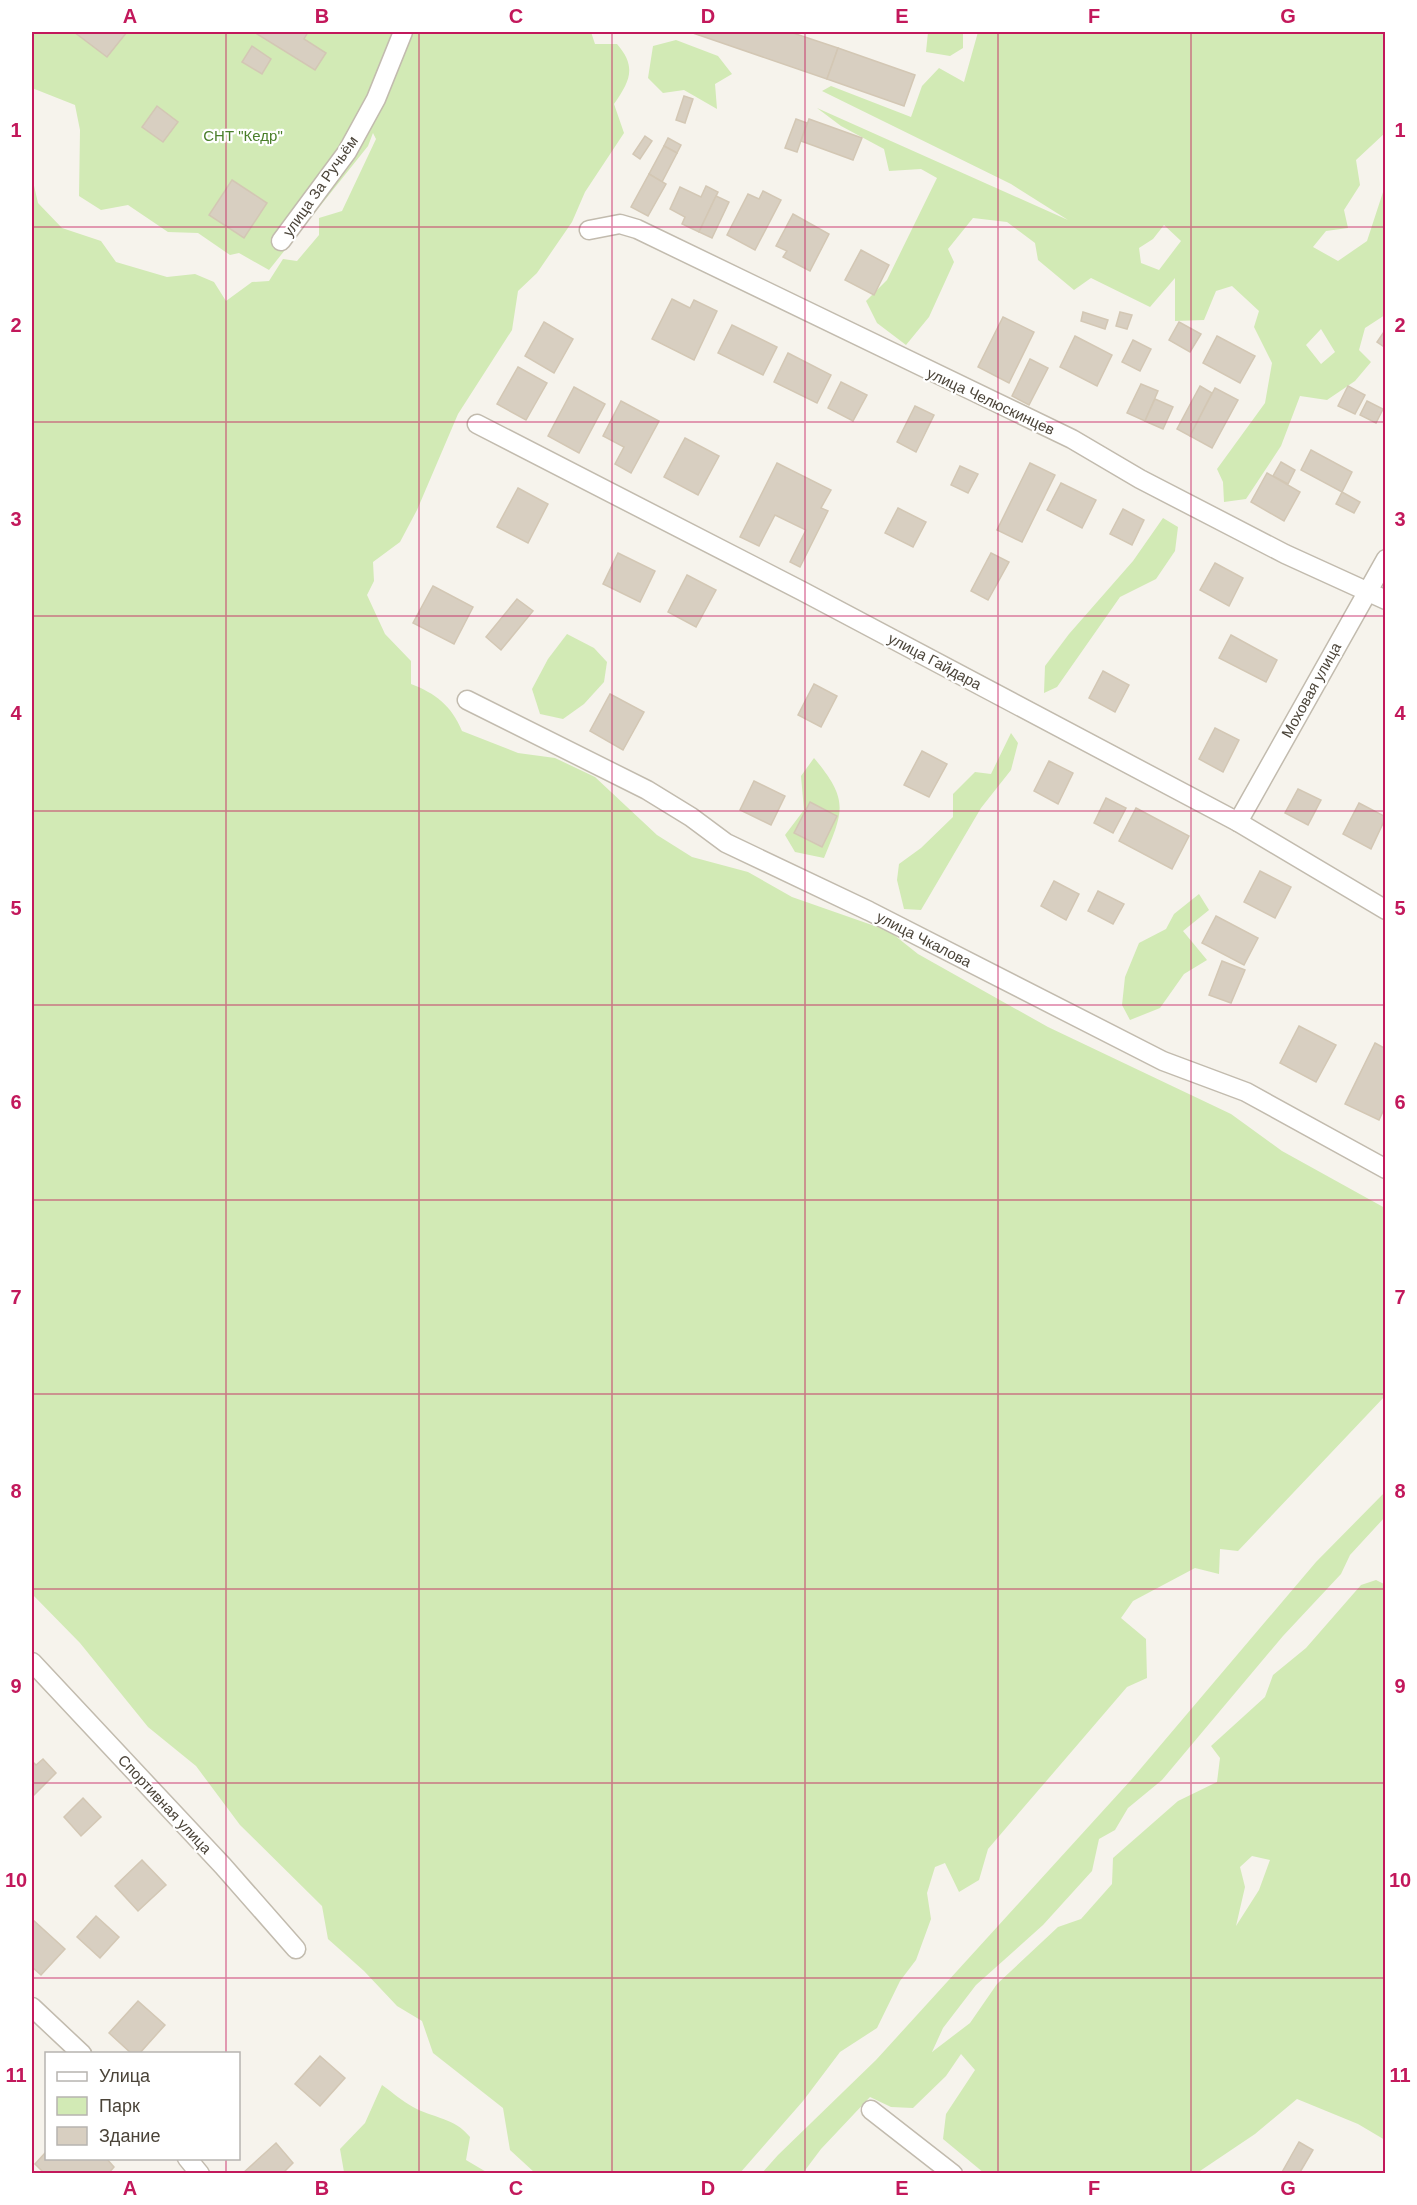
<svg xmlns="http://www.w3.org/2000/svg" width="1417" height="2205" viewBox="0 0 1417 2205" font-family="Helvetica,sans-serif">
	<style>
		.green { fill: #d2eab5; fill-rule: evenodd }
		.building { fill: #d8cfc1; stroke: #d3c7b4; stroke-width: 1.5 }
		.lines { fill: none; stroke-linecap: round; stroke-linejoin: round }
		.street-casing { stroke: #c2bbae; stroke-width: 21 }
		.street { stroke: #fff; stroke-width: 18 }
		.grid { fill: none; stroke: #c2185b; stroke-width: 1.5; stroke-opacity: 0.55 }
		.labels { text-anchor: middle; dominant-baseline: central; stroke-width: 4.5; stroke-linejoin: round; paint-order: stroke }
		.park-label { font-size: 15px; fill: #4a7f2a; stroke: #fff }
		.street-label { font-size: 15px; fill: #4b4439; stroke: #fff }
		.neatline { fill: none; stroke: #c2185b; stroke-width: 2 }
		.grid-label { font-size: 20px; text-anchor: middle; font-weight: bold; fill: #c2185b }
	</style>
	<rect width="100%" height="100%" fill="#f6f3ec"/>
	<g class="green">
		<path d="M32 32H591L595 44H617C637 67 630 81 614 104L624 133 585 192 572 222 537 273 518 291 512 330 458 414 417 510 400 542 373 562 374 581 367 595 385 634 411 661V684C435 693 452 706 462 731L518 753 555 758 595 777 657 835 692 857 748 872 792 897 889 931 918 954 1048 1027 1231 1114 1282 1151 1385 1208V1396L1238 1551 1220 1549 1219 1574 1195 1568 1133 1601 1121 1618 1146 1639 1147 1678 1127 1687 988 1849 979 1880 959 1892 945 1863 935 1867 927 1893 931 1919 916 1960 900 1981 877 2028 840 2052 803 2101 740 2173H535L510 2150 503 2108 433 2053 422 2021 397 2006 364 1971 328 1939 322 1906 240 1825 196 1766 148 1727 80 1643 32 1594V177L38 203 62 228 101 241 116 262 167 277 195 274 214 282 226 301 252 282 269 281 283 259 297 261 319 235V218L342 211 376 139 373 133 368 146 269 270 239 253 230 255 198 233 168 232 128 205 101 210 79 196 80 130 75 105 32 88Z"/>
		<path d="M928 32H963V48L950 56 926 52Z"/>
		<path d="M978 32H1385V133L1356 160 1360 185 1344 210 1348 228 1326 231 1313 247 1338 261 1367 241 1385 186V315L1365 328 1359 350 1371 362 1355 381 1327 400 1300 396 1281 446 1246 499 1224 502 1223 482 1217 469 1265 403 1272 363 1254 327 1259 311 1232 286 1216 291 1204 320 1175 321V278L1150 307 1091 278 1074 290 1038 260 1035 243 1007 222 973 218 948 249 954 262 929 317 906 345 877 323 866 301 887 280 937 178 921 169 889 171 884 149 841 126 817 108 1068 220 1011 184 822 91 831 86 911 117 922 86 939 68 964 82ZM1164 225 1181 241 1159 270 1141 263 1139 248 1153 239ZM1321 329 1335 352 1321 364 1306 345Z"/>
		<path d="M676 40 718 56 732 74 715 84 717 109 684 90 663 93 648 78 653 46Z"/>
		<path d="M1163 518 1178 527 1175 551 1156 579 1120 597 1057 687 1044 693 1045 666 1069 634 1133 561Z"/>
		<path d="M567 634 594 648 607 662 604 682 584 704 563 719 540 714 532 689 548 659Z"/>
		<path d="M1011 733 1018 743 1011 770 981 808 921 910 904 909 897 880 899 864 921 848 953 817V794L975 772 991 774Z"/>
		<path d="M814 758C850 801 843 811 824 858L795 852 785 835 804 810 801 776Z"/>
		<path d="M1199 894 1209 910 1183 931 1207 960 1184 974 1160 1008 1130 1020 1122 1005 1125 977 1139 943 1166 929 1174 914Z"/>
		<path d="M1385 1492V1517L1350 1555 1341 1574 1283 1636 1162 1780 1128 1808 1115 1830 1099 1839 1092 1871 1043 1925 976 1985 943 2028 932 2052 970 2023 997 1984 1058 1927 1081 1919 1112 1884 1113 1858 1178 1801 1217 1782 1220 1758 1211 1746 1265 1697 1273 1675 1306 1648 1361 1585 1376 1580 1386 1585 1385 2140 1358 2124 1297 2099 1255 2134 1197 2173H984L943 2139 946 2114 975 2070 961 2054 946 2076 913 2108 891 2107 870 2097 821 2149 803 2173H762L778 2155 876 2060 1131 1780 1316 1562ZM1252 1856 1270 1860 1259 1890 1236 1926 1245 1887 1240 1867Z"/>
		<path d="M382 2085C392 2092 402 2101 413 2107 433 2118 455 2118 470 2137L466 2160 488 2173 344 2172 340 2149 365 2123Z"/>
	</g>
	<g class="building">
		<path d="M74 32H127L107 57Z"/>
		<path d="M258 32H308L304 39 326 53 315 70 257 34Z"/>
		<path d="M690 32H790L838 48 827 79Z"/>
		<path d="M252 46 271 59 262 74 242 62Z"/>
		<path d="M838 48 915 75 904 106 827 79Z"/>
		<path d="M684 96 693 99 685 123 676 120Z"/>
		<path d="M157 106 178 122 163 142 142 127Z"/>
		<path d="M796 119 807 123 797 152 785 148Z"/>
		<path d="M809 119 862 138 853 160 801 141Z"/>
		<path d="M645 136 652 141 640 159 633 154Z"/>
		<path d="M668 138 681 145 677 153 664 146Z"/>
		<path d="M664 146 677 153 662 182 649 174Z"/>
		<path d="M649 174 666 184 648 216 631 207Z"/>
		<path d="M232 180 267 203 244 238 209 215Z"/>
		<path d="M706 186 718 192 699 232 682 224 685 217 670 209 680 187 701 197Z"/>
		<path d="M763 191 781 200 755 250 727 235 748 194 759 199Z"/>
		<path d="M716 196 729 202 712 238 699 232Z"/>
		<path d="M793 214 829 234 810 271 783 257 787 251 776 246Z"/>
		<path d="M861 250 889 265 874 295 845 280Z"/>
		<path d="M672 299 690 308 694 300 717 311 694 360 652 339Z"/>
		<path d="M1083 312 1108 320 1105 329 1081 321Z"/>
		<path d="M1120 312 1132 315 1127 329 1116 326Z"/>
		<path d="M1003 317 1034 332 1009 383 978 367Z"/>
		<path d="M544 322 573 339 554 373 525 356Z"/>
		<path d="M1179 322 1201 334 1190 352 1169 340Z"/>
		<path d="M732 325 777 347 763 375 718 353Z"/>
		<path d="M1386 329V348L1377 342Z"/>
		<path d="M1075 336 1112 355 1097 386 1060 367Z"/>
		<path d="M1217 336 1255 356 1240 383 1203 363Z"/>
		<path d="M1133 340 1151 349 1140 371 1122 362Z"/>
		<path d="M788 353 831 375 817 403 774 382Z"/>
		<path d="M1030 359 1048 368 1029 405 1012 396Z"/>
		<path d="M518 367 547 383 526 420 497 404Z"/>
		<path d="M841 382 867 395 853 421 828 408Z"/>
		<path d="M1141 384 1158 391 1145 421 1127 413Z"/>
		<path d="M1200 386 1212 393 1190 436 1177 429Z"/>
		<path d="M1348 386 1365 395 1355 414 1338 406Z"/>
		<path d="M574 387 605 404 579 453 548 436Z"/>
		<path d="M1215 388 1238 400 1212 448 1190 436Z"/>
		<path d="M1155 399 1173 407 1163 429 1145 421Z"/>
		<path d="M621 401 659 421 631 473 615 464 624 447 603 436Z"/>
		<path d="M1367 401 1383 409 1376 423 1360 415Z"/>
		<path d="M915 406 934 415 916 452 897 442Z"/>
		<path d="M685 438 719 456 698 495 664 477Z"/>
		<path d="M1311 450 1352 472 1342 492 1301 470Z"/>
		<path d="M1281 462 1295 470 1288 484 1273 476Z"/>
		<path d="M777 463 831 490 821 508 828 511 800 567 790 562 806 530 775 515 759 546 740 537Z"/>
		<path d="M1030 463 1055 475 1022 542 997 530Z"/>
		<path d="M960 466 978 474 968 493 951 485Z"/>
		<path d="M1267 473 1300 492 1284 521 1251 502Z"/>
		<path d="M1061 483 1096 500 1082 528 1047 510Z"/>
		<path d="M518 488 548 504 528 543 497 527Z"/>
		<path d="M1342 492 1360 502 1354 513 1336 504Z"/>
		<path d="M898 508 926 522 913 547 885 533Z"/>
		<path d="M1123 509 1144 520 1132 545 1110 534Z"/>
		<path d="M618 553 655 571 640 602 603 584Z"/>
		<path d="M991 553 1009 562 988 600 971 591Z"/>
		<path d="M1215 563 1243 578 1229 606 1200 590Z"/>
		<path d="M687 575 716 590 696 627 668 612Z"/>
		<path d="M433 586 473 607 454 644 413 623Z"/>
		<path d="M517 599 533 611 501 650 486 637Z"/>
		<path d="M1231 635 1277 660 1266 682 1219 658Z"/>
		<path d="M1103 671 1129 685 1115 712 1089 698Z"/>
		<path d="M814 684 837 696 821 727 798 715Z"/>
		<path d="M610 694 644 712 623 750 590 731Z"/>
		<path d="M1215 728 1239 740 1223 772 1199 759Z"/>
		<path d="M922 751 947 764 929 797 904 785Z"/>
		<path d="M1049 761 1073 773 1058 804 1034 791Z"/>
		<path d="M754 781 785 796 771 825 740 810Z"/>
		<path d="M1298 789 1321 800 1308 825 1285 813Z"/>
		<path d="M1106 798 1126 808 1113 833 1094 823Z"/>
		<path d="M810 802 837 816 822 847 794 833Z"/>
		<path d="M1359 803 1386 817 1371 849 1343 834Z"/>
		<path d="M1136 808 1189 836 1172 869 1119 841Z"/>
		<path d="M1260 871 1291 887 1275 918 1244 902Z"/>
		<path d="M1054 881 1079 894 1066 920 1041 906Z"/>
		<path d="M1098 891 1124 904 1113 924 1088 911Z"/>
		<path d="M1216 916 1258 938 1244 965 1202 943Z"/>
		<path d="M1222 961 1245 970 1231 1003 1209 995Z"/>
		<path d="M1299 1026 1336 1045 1316 1082 1280 1063Z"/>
		<path d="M1375 1043 1386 1049V1105L1379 1120 1345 1104Z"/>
		<path d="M43 1759 56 1773 32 1797V1761L36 1765Z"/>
		<path d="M83 1798 101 1817 81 1836 64 1817Z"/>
		<path d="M142 1860 166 1885 138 1911 115 1886Z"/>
		<path d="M96 1916 119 1937 100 1958 77 1937Z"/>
		<path d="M32 1919 65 1949 41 1975 32 1967Z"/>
		<path d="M138 2001 165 2025 139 2054H132L109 2033Z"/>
		<path d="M320 2056 345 2078 320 2106 295 2084Z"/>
		<path d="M1299 2142 1313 2150 1299 2174H1281Z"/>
		<path d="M276 2143 293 2163 282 2174H242Z"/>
		<path d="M46 2152V2158H106L114 2167 108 2174H45L35 2164Z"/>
	</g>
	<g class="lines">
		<defs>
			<g id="street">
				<path d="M589 230 620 224 637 229 1072 439 1140 479 1285 554 1386 600"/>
				<path d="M281 241 347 152 376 99 403 32"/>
				<path d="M477 424 802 591 1238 822 1386 910"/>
				<path d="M467 700 647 790 691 817 726 843 869 911 1163 1061 1246 1092 1386 1169"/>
				<path d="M1238 822 1386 559"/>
				<path d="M32 1662 223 1866 296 1949"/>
				<path d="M32 2007 82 2054"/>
				<path d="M871 2110 953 2174"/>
				<path d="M187 2158 200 2174"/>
			</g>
		</defs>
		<use href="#street" class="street-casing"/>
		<use href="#street" class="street"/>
	</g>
	<path class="grid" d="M226 32V2054M419 32V2174M612 32V2174M805 32V2174M998 32V2174M1191 32V2174M32 227H1386M32 422H1386M32 616H1386M32 811H1386M32 1005H1386M32 1200H1386M32 1394H1386M32 1589H1386M32 1783H1386M32 1978H1386M226 2158V2174"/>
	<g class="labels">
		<g class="park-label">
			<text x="243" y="135">СНТ "Кедр"</text>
		</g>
		<g class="street-label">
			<text transform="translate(320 186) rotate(-55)">улица За Ручьём</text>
			<text transform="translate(991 401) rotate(25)">улица Челюскинцев</text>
			<text transform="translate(935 661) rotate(28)">улица Гайдара</text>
			<text transform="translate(1311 690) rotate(-61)">Моховая улица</text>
			<text transform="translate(924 939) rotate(27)">улица Чкалова</text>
			<text transform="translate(165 1804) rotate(47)">Спортивная улица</text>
		</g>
	</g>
	<rect width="1417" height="2205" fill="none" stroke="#ffffff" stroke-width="66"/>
	<rect x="45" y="2052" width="195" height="108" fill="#ffffff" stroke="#b7b4b0" stroke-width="1.5"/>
	<rect x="57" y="2072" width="30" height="9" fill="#ffffff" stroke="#b7b4b0" stroke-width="1.5"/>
	<text x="99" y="2082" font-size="18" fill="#4b4439">Улица</text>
	<rect x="57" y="2097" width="30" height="18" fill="#d2eab5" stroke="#b7b4b0" stroke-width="1.5"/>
	<text x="99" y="2112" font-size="18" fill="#4b4439">Парк</text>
	<rect x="57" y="2127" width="30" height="18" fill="#d8cfc1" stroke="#b7b4b0" stroke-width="1.5"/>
	<text x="99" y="2142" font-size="18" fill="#4b4439">Здание</text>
	<rect x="33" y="33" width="1351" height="2139" class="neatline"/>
	<g class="grid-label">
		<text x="130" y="23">A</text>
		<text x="322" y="23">B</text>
		<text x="516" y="23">C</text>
		<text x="708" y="23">D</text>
		<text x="902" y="23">E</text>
		<text x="1094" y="23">F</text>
		<text x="1288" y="23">G</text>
		<text x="16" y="137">1</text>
		<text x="1400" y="137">1</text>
		<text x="16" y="332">2</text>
		<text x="1400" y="332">2</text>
		<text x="16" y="526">3</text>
		<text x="1400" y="526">3</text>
		<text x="16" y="720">4</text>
		<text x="1400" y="720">4</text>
		<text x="16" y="915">5</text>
		<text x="1400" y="915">5</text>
		<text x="16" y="1109">6</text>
		<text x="1400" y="1109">6</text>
		<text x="16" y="1304">7</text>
		<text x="1400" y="1304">7</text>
		<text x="16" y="1498">8</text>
		<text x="1400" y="1498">8</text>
		<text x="16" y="1693">9</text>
		<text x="1400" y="1693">9</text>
		<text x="16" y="1887">10</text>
		<text x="1400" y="1887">10</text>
		<text x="16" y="2082">11</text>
		<text x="1400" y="2082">11</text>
		<text x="130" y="2195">A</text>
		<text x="322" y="2195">B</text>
		<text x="516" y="2195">C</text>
		<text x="708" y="2195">D</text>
		<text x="902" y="2195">E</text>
		<text x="1094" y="2195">F</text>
		<text x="1288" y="2195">G</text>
	</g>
</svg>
